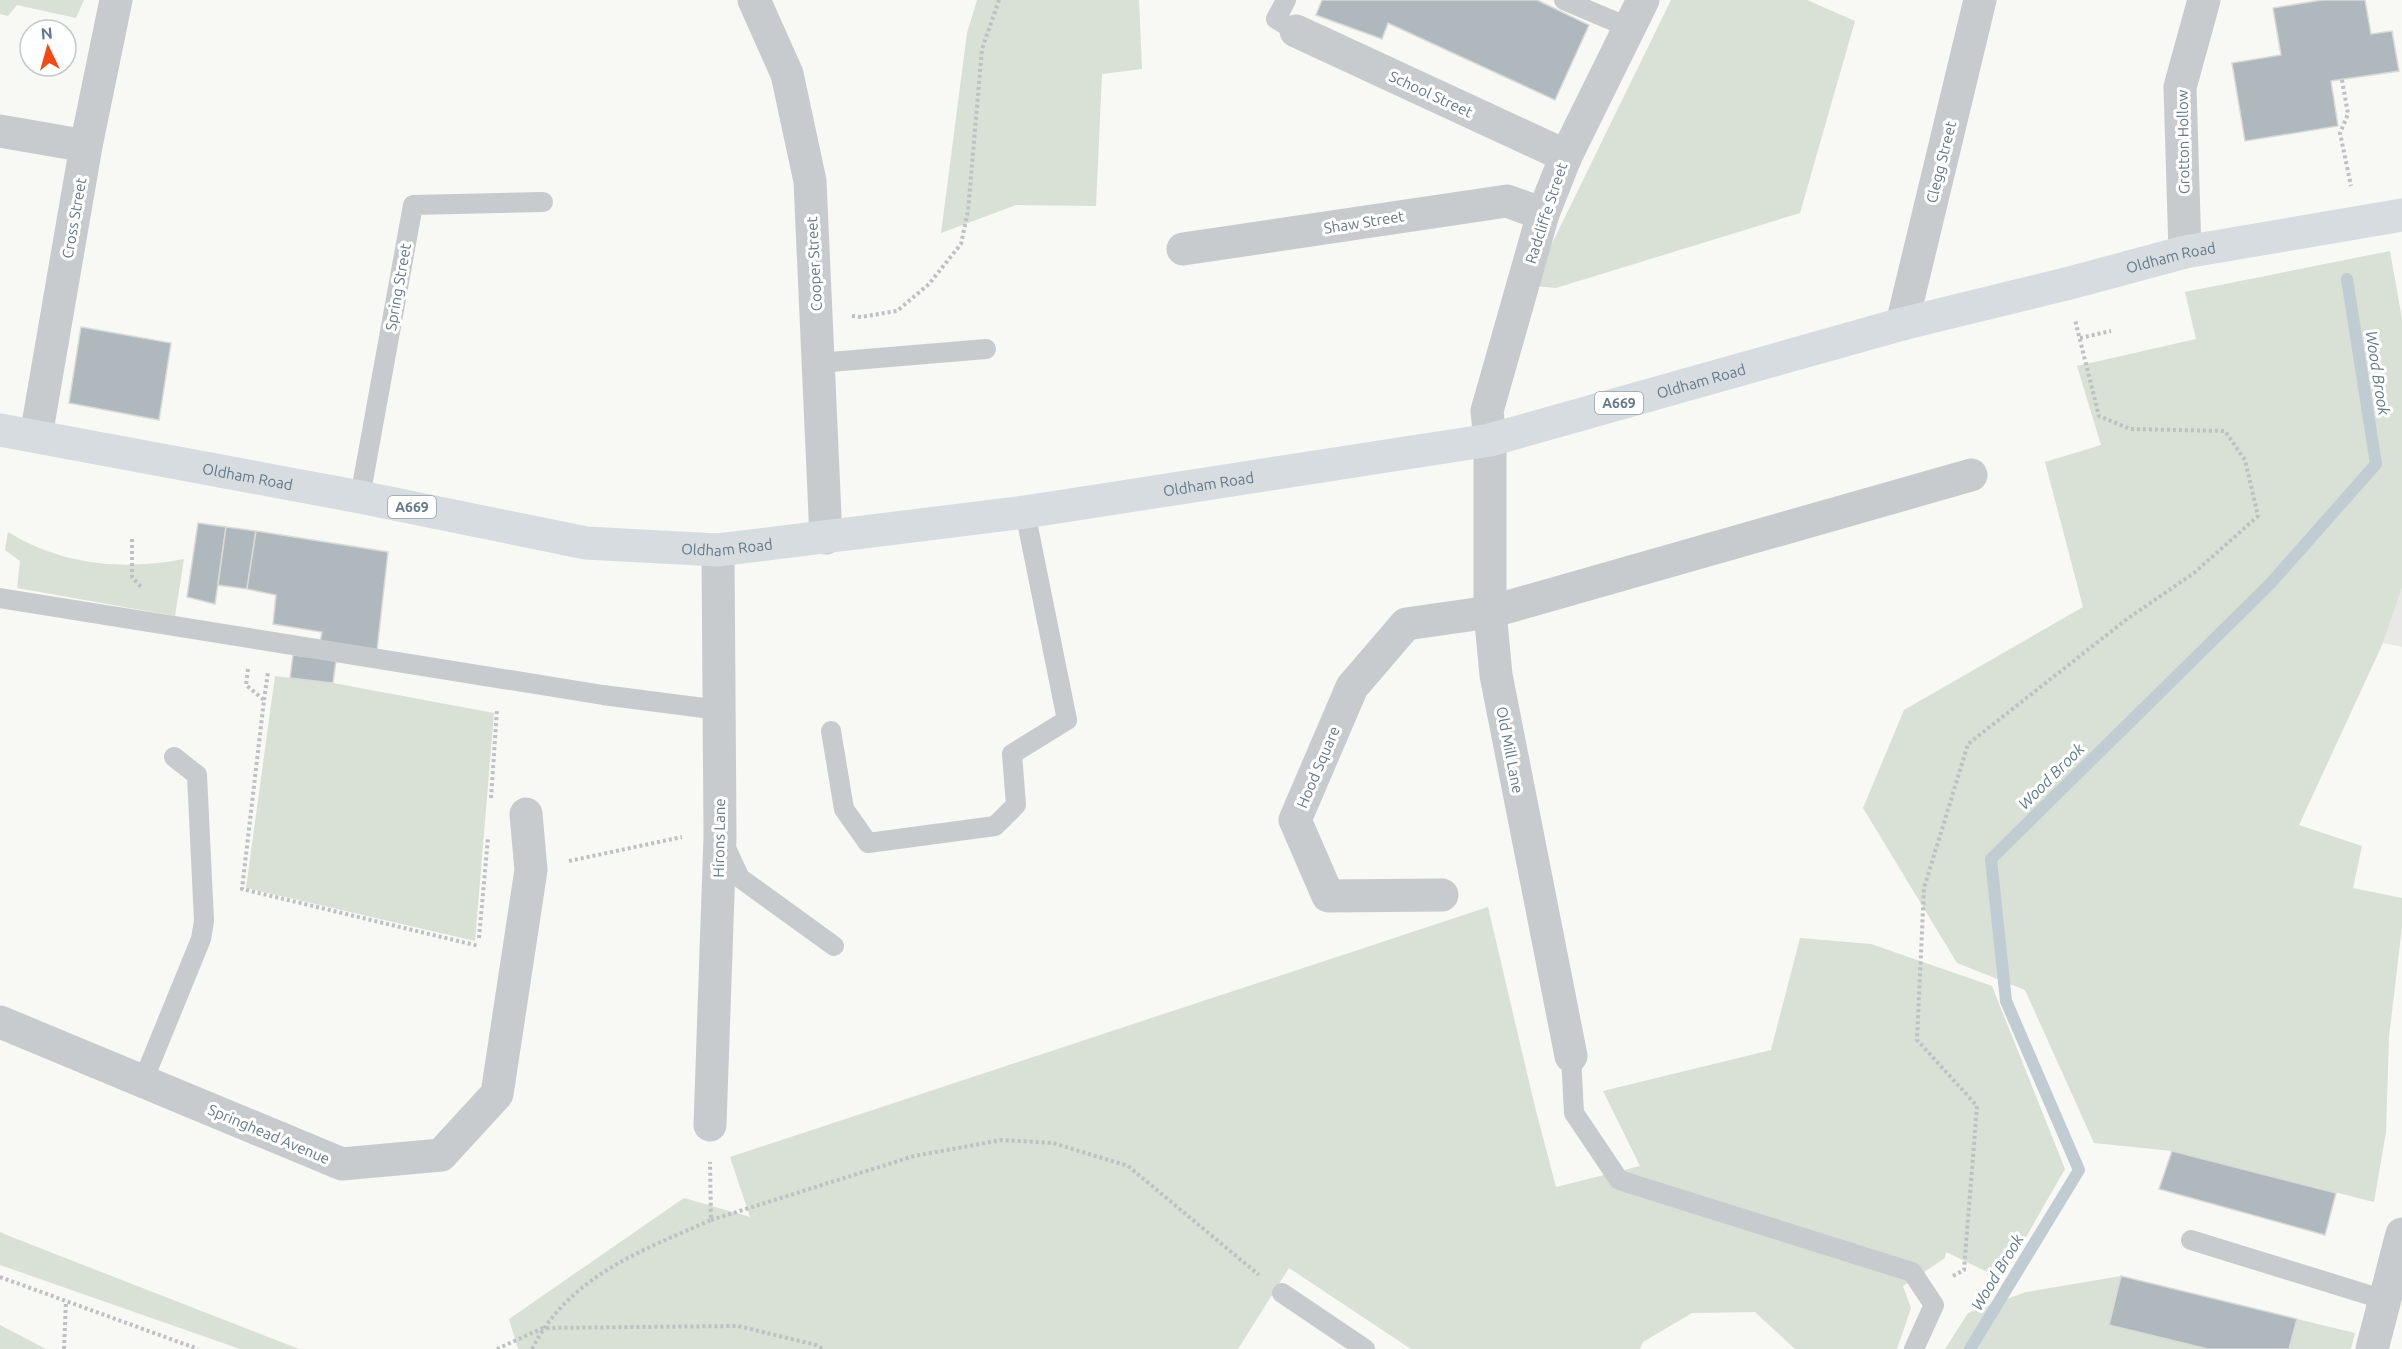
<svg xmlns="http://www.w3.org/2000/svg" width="2402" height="1349" viewBox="0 0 2402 1349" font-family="Ubuntu,sans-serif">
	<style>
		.built { fill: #e8e9e7 }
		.green { fill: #d9e0d5 }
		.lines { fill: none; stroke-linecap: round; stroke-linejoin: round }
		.stream { stroke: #c0ccd1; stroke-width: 12 }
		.building { fill: #aeb8bd; stroke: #d9d9d6; stroke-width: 1.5 }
		.path { stroke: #bec1c3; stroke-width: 4; stroke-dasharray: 3 3; stroke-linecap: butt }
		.service { stroke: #c7cbce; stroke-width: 20 }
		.minor { stroke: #c7cbce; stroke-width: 33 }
		.tertiary { stroke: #c7cbce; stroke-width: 33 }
		.primary { stroke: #d6dce0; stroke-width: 33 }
		.labels { text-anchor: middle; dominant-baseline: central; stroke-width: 6; stroke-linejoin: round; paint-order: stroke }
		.shield { fill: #fff; stroke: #92a0ac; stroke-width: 1.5 }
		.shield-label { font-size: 14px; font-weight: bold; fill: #637888 }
		.street-label { font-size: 15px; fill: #637888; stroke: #fff }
		.water-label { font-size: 16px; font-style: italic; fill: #5f7b84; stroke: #fff }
	</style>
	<rect width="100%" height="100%" fill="#f8f8f4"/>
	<path class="built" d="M2402 588V647L2383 643Z"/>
	<g class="green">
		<path d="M0 0H84L76 18 17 5 8 16 0 14Z"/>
		<path d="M977 0H1139L1142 69 1102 74 1096 206 1016 205 941 233 967 33Z"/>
		<path d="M1671 0H1807L1855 21 1800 213 1556 288 1534 286 1542 264Z"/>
		<path d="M2390 251 2402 319V588L2383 643 2299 825 2362 846 2353 888 2402 898V927L2389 1037 2386 1132 2374 1202 2172 1151 2094 1143 2025 990 1957 963 1863 808 1904 710 2083 607 2045 462 2101 445 2077 366 2196 339 2185 292Z"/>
		<path d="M8 532C61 565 124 571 184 559L175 616 17 588 20 561 5 550Z"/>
		<path d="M275 676 333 683 494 713 475 941 246 888Z"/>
		<path d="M1488 907 1535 1107 1556 1187 1640 1166 1603 1091 1771 1050 1800 938 1871 944 1992 986 2065 1169 2002 1279 1946 1252 1945 1258 1903 1286 1911 1308 1897 1349H1795L1755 1312 1692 1313 1643 1342 1640 1349H1411L1289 1268 1238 1349H518L509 1319 684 1198 750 1217 730 1157Z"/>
		<path d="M0 1232 9 1236 299 1349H240L0 1265Z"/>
		<path d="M2121 1276 2109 1325 2208 1349H1945L1968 1313 2026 1292Z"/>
		<path d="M2297 1319 2355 1333 2351 1349H2289Z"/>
		<path d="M0 1325 46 1349H0Z"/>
	</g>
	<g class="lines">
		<path class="stream" d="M1970 1349 2079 1170 2006 1001 1991 859 2270 584 2376 464 2347 279"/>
	</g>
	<g class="building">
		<path d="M1322 0H1537L1589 25 1555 100 1388 23 1382 39 1316 15Z"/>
		<path d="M2322 0H2365L2371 34 2392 31 2399 71 2331 81 2338 126 2245 141 2232 63 2281 55 2273 8Z"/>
		<path d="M81 327 171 343 159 420 69 403Z"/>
		<path d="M198 523 226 527 215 604 187 597Z"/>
		<path d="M226 527 256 531 247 589 218 585Z"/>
		<path d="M256 531 388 552 377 650 320 642 322 632 273 624 276 595 247 589Z"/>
		<path d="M293 655 336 660 333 683 290 678Z"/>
		<path d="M2172 1151 2336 1193 2325 1235 2159 1189Z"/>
		<path d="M2121 1276 2297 1319 2289 1349H2208L2109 1325Z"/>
	</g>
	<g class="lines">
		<g class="path">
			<path d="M2342 80 2348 114 2340 133 2351 186"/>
			<path d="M852 316 861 317 897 311 929 284 961 244 968 211 982 49 999 0"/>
			<path d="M2080 338 2111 331"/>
			<path d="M132 539V577L142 588"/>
			<path d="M248 669 246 685 264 700 242 889 479 946"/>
			<path d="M264 700 268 672"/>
			<path d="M491 798 497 710"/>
			<path d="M569 861 682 837"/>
			<path d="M479 938 488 838"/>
			<path d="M711 1220 914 1156 1002 1140 1053 1143 1128 1166 1259 1275"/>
			<path d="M1953 1276 1964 1270 1977 1106 1917 1040 1924 888 1968 744 2127 619 2194 573 2258 516 2245 460 2225 431 2130 429 2099 416 2075 320"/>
			<path d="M0 1277 198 1349"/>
			<path d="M64 1349 66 1301"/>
			<path d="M497 1349 543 1328 738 1326 816 1345 823 1349"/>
			<path d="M532 1349C569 1276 641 1251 711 1220L710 1162"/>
		</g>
		<g class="service">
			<path d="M1286 0 1276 19 1296 31"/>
			<path d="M1564 0 1630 28"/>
			<path d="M818 363 986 349"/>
			<path d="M360 497 413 205 543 202"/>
			<path d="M0 598 603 695 719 710"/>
			<path d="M831 731 844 809 868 843 995 826 1016 805 1012 754 1067 720 1025 512"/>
			<path d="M724 844 740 878 834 946"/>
			<path d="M1571 1056 1574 1113 1619 1180 1912 1272 1934 1305 1914 1349"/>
			<path d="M143 1081 201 939 204 921 197 775 174 757"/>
			<path d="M2191 1240 2385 1300"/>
			<path d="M1282 1293 1365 1349"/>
		</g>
		<g class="minor">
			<path d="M1296 31 1566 156"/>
			<path d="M0 131 86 146"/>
			<path d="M1183 249 1507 201 1543 214"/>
			<path d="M2185 252 2180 87 2204 0"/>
			<path d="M1902 324 1980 0"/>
			<path d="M36 436 86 146 116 0"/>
			<path d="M1442 895 1328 896 1295 820 1352 687 1406 624 1490 612 1971 475"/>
			<path d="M0 1022 342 1164 441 1155 497 1094 531 870 526 814"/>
			<path d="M1571 1056 1496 675 1490 612V440L1487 411 1543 214 1566 156 1643 0"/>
			<path d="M710 1125 720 837 718 550"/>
			<path d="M2372 1349 2402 1234"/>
		</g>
		<path class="tertiary" d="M754 0 787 74 810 181 826 538"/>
		<path class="primary" id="s1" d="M0 430 360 497 586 543 718 550 1025 512 1490 440 1902 324 2066 284 2185 252 2402 215"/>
	</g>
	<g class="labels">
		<g class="shield">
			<rect x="1595" y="392" width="48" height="22" rx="4.5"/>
			<rect x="388" y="496" width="48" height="22" rx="4.5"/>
		</g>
		<g class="shield-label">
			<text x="1619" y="403">A669</text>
			<text x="412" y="507">A669</text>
		</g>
		<g class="street-label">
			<text transform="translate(1431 94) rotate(25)">School Street</text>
			<text transform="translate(2183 142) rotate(-91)">Grotton Hollow</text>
			<text transform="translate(1941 162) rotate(-76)">Clegg Street</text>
			<text transform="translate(1546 213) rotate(-72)">Radcliffe Street</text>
			<text transform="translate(74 218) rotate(-80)">Cross Street</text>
			<text transform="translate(1364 222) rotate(-9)">Shaw Street</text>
			<text stroke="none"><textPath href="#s1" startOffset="2214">Oldham Road</textPath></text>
			<text transform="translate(814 264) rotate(-93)">Cooper Street</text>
			<text transform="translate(398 287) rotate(-80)">Spring Street</text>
			<text stroke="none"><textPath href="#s1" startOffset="1728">Oldham Road</textPath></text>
			<text stroke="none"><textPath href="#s1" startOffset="252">Oldham Road</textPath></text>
			<text stroke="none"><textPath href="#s1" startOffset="1224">Oldham Road</textPath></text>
			<text stroke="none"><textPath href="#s1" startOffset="738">Oldham Road</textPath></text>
			<text transform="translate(1510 750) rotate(79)">Old Mill Lane</text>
			<text transform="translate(1318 767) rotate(-67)">Hood Square</text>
			<text transform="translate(719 838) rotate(-89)">Hirons Lane</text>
			<text transform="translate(269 1134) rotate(23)">Springhead Avenue</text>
		</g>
		<g class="water-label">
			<text transform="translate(2378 373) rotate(81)">Wood Brook</text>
			<text transform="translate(2051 776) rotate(-45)">Wood Brook</text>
			<text transform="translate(1997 1272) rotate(-59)">Wood Brook</text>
		</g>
	</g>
	<g transform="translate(48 48) rotate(355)"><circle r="28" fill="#ffffff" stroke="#c1c9cf" stroke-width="1.5"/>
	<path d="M0-4.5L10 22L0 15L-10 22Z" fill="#f44817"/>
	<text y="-9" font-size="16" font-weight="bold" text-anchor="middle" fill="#637888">N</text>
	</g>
</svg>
